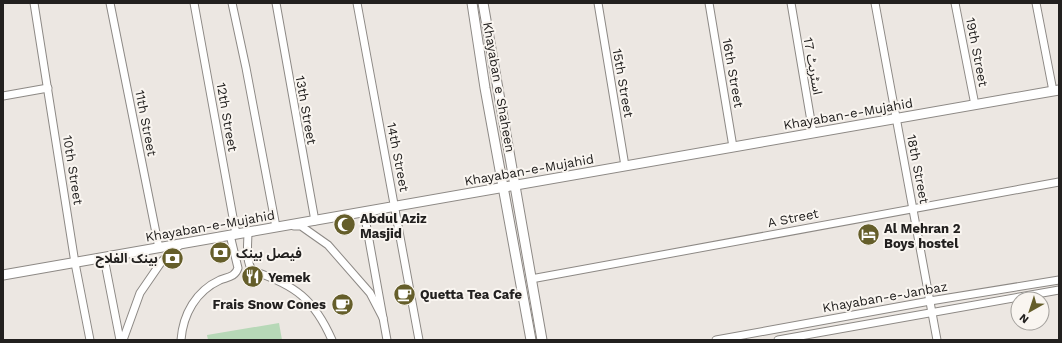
<svg xmlns="http://www.w3.org/2000/svg" width="1062" height="343" viewBox="0 0 1062 343" font-family="'Work Sans','Noto Sans Arabic',sans-serif">
	<style>
		.green { fill: #b7d8b7 }
		.lines { fill: none; stroke-linecap: round; stroke-linejoin: round }
		.street-casing { stroke: #8d8985; stroke-width: 9 }
		.secondary-casing { stroke: #8d8985; stroke-width: 11 }
		.street { stroke: #fff; stroke-width: 7 }
		.secondary { stroke: #fff; stroke-width: 9 }
		.labels { text-anchor: middle; dominant-baseline: central; stroke-width: 4; stroke-linejoin: round; paint-order: stroke }
		.street-label { font-size: 13px; fill: #22201f; stroke: #f9f5f0 }
		.poi-label { font-size: 13px; font-weight: bold; fill: #22201f; stroke: #f9f5f0; text-anchor: start }
	</style>
	<rect width="100%" height="100%" fill="#ece7e2"/>
	<path class="green" d="M279 323 282 340H208L207 335Z"/>
	<g class="lines">
		<defs>
			<g id="street">
				<path d="M34 3 75 263 90 340"/>
				<path d="M110 3 159 248"/>
				<path d="M194 3 236 234"/>
				<path d="M232 3 246 68 276 227"/>
				<path d="M276 3 315 221"/>
				<path d="M357 3 419 340"/>
				<path d="M598 3 625 166"/>
				<path d="M709 3 733 147"/>
				<path d="M791 3 813 133"/>
				<path d="M875 3 937 340"/>
				<path d="M955 3 975 105"/>
				<path d="M1036 3 1053 91"/>
				<path d="M3 96 48 88"/>
				<path d="M364 212 387 340"/>
				<path d="M294 226H301L328 245 370 293 383 318"/>
				<path d="M248 232C248 243 245 262 253 271 295 285 314 299 332 340"/>
				<path d="M104 258 120 340"/>
				<path d="M531 279 1059 182"/>
				<path d="M123 340 140 293 162 261 181 244"/>
				<path d="M181 340C183 314 196 291 220 280 228 277 235 277 238 268L230 235"/>
				<path d="M716 340 930 301 1059 280"/>
				<path d="M778 340 1059 290"/>
			</g>
			<g id="secondary">
				<path d="M472 3 485 88 531 340"/>
				<path d="M483 3 542 340"/>
				<path d="M3 275 1059 90"/>
			</g>
		</defs>
		<use href="#street" class="street-casing"/>
		<use href="#secondary" class="secondary-casing"/>
		<use href="#street" class="street"/>
		<use href="#secondary" class="secondary"/>
	</g>
	<defs>
		<symbol id="mosque-disc" viewBox="-11 -11 22 22"><circle r="9.5" fill="#655e2a" stroke="#f9f5f0"/><path d="M3.5-4.9A6 6 0 1 0 3.5 4.9A5 5 0 1 1 3.5-4.9Z" fill="#fff"/></symbol>
		<symbol id="hotel-disc" viewBox="-11 -11 22 22"><circle r="9.5" fill="#655e2a" stroke="#f9f5f0"/><path d="M-6-4.5h1.5V1H6V5H4.5V3h-9V5H-6ZM-4 0a1.8 1.8 0 1 1 3.6 0ZM.5 0V-2.5h3Q6-2.5 6 0Z" fill="#fff"/></symbol>
		<symbol id="bank-disc" viewBox="-11 -11 22 22"><circle r="9.5" fill="#655e2a" stroke="#f9f5f0"/><path d="M-6-4H6V4H-6ZM0-2.3a2.3 2.3 0 1 0 0 4.6a2.3 2.3 0 1 0 0-4.6Z" fill="#fff"/></symbol>
		<symbol id="restaurant-disc" viewBox="-11 -11 22 22"><circle r="9.5" fill="#655e2a" stroke="#f9f5f0"/><path d="M-5-6h1v4h1v-4h1v4h1v-4h1v5L-1.5 .5V6h-2V.5L-5-1ZM5-6V6H3V1.5H1.5Q1.5-4 5-6Z" fill="#fff"/></symbol>
		<symbol id="cafe-disc" viewBox="-11 -11 22 22"><circle r="9.5" fill="#655e2a" stroke="#f9f5f0"/><path d="M-5.5-4.5H6V0H3Q3 3.5 0 3.5H-2.5Q-5.5 3.5-5.5 0ZM3-3.2v2h1.7v-2ZM-6 4.5H4V6H-6Z" fill="#fff"/></symbol>
	</defs>
	<g fill-rule="evenodd">
		<use href="#mosque-disc" x="332" y="212" width="25" height="25"/>
		<use href="#hotel-disc" x="856" y="222" width="25" height="25"/>
		<use href="#bank-disc" x="208" y="240" width="25" height="25"/>
		<use href="#bank-disc" x="160" y="246" width="25" height="25"/>
		<use href="#restaurant-disc" x="240" y="264" width="25" height="25"/>
		<use href="#cafe-disc" x="392" y="282" width="25" height="25"/>
		<use href="#cafe-disc" x="330" y="292" width="25" height="25"/>
	</g>
	<g class="labels">
		<g class="street-label">
			<text transform="translate(977 52) rotate(79)">19th Street</text>
			<text transform="translate(813 66) rotate(80)">اسٹریٹ 17</text>
			<text transform="translate(733 73) rotate(80)">16th Street</text>
			<text transform="translate(623 83) rotate(80)">15th Street</text>
			<text transform="translate(499 87) rotate(80)">Khayaban e Shaheen</text>
			<text transform="translate(306 110) rotate(80)">13th Street</text>
			<text transform="translate(848 114) rotate(-10)">Khayaban-e-Mujahid</text>
			<text transform="translate(227 117) rotate(80)">12th Street</text>
			<text transform="translate(146 123) rotate(79)">11th Street</text>
			<text transform="translate(398 157) rotate(79)">14th Street</text>
			<text transform="translate(918 169) rotate(79)">18th Street</text>
			<text transform="translate(73 170) rotate(81)">10th Street</text>
			<text transform="translate(529 170) rotate(-10)">Khayaban-e-Mujahid</text>
			<text transform="translate(793 218) rotate(-11)">A Street</text>
			<text transform="translate(210 226) rotate(-10)">Khayaban-e-Mujahid</text>
			<text transform="translate(885 297) rotate(-10)">Khayaban-e-Janbaz</text>
		</g>
		<g class="poi-label">
			<text x="360" y="218">Abdul Aziz<tspan x="360" dy="15">Masjid</tspan></text>
			<text x="884" y="228">Al Mehran 2<tspan x="884" dy="15">Boys hostel</tspan></text>
			<text x="236" y="253">فیصل بینک</text>
			<text x="158" y="258" text-anchor="end">بینک الفلاح</text>
			<text x="268" y="277">Yemek</text>
			<text x="420" y="294">Quetta Tea Cafe</text>
			<text x="326" y="304" text-anchor="end">Frais Snow Cones</text>
		</g>
	</g>
	<rect width="1062" height="343" fill="none" stroke="#22201f" stroke-width="8"/>
	<g transform="translate(1030 311) rotate(219)"><circle r="19" fill="#f9f5f0" stroke="#a3a09c"/>
	<path d="M0-3L7 15L0 10L-7 15Z" fill="#655e2a"/>
	<text y="-6" font-size="11" font-weight="bold" text-anchor="middle" fill="#22201f">N</text>
	</g>
</svg>
